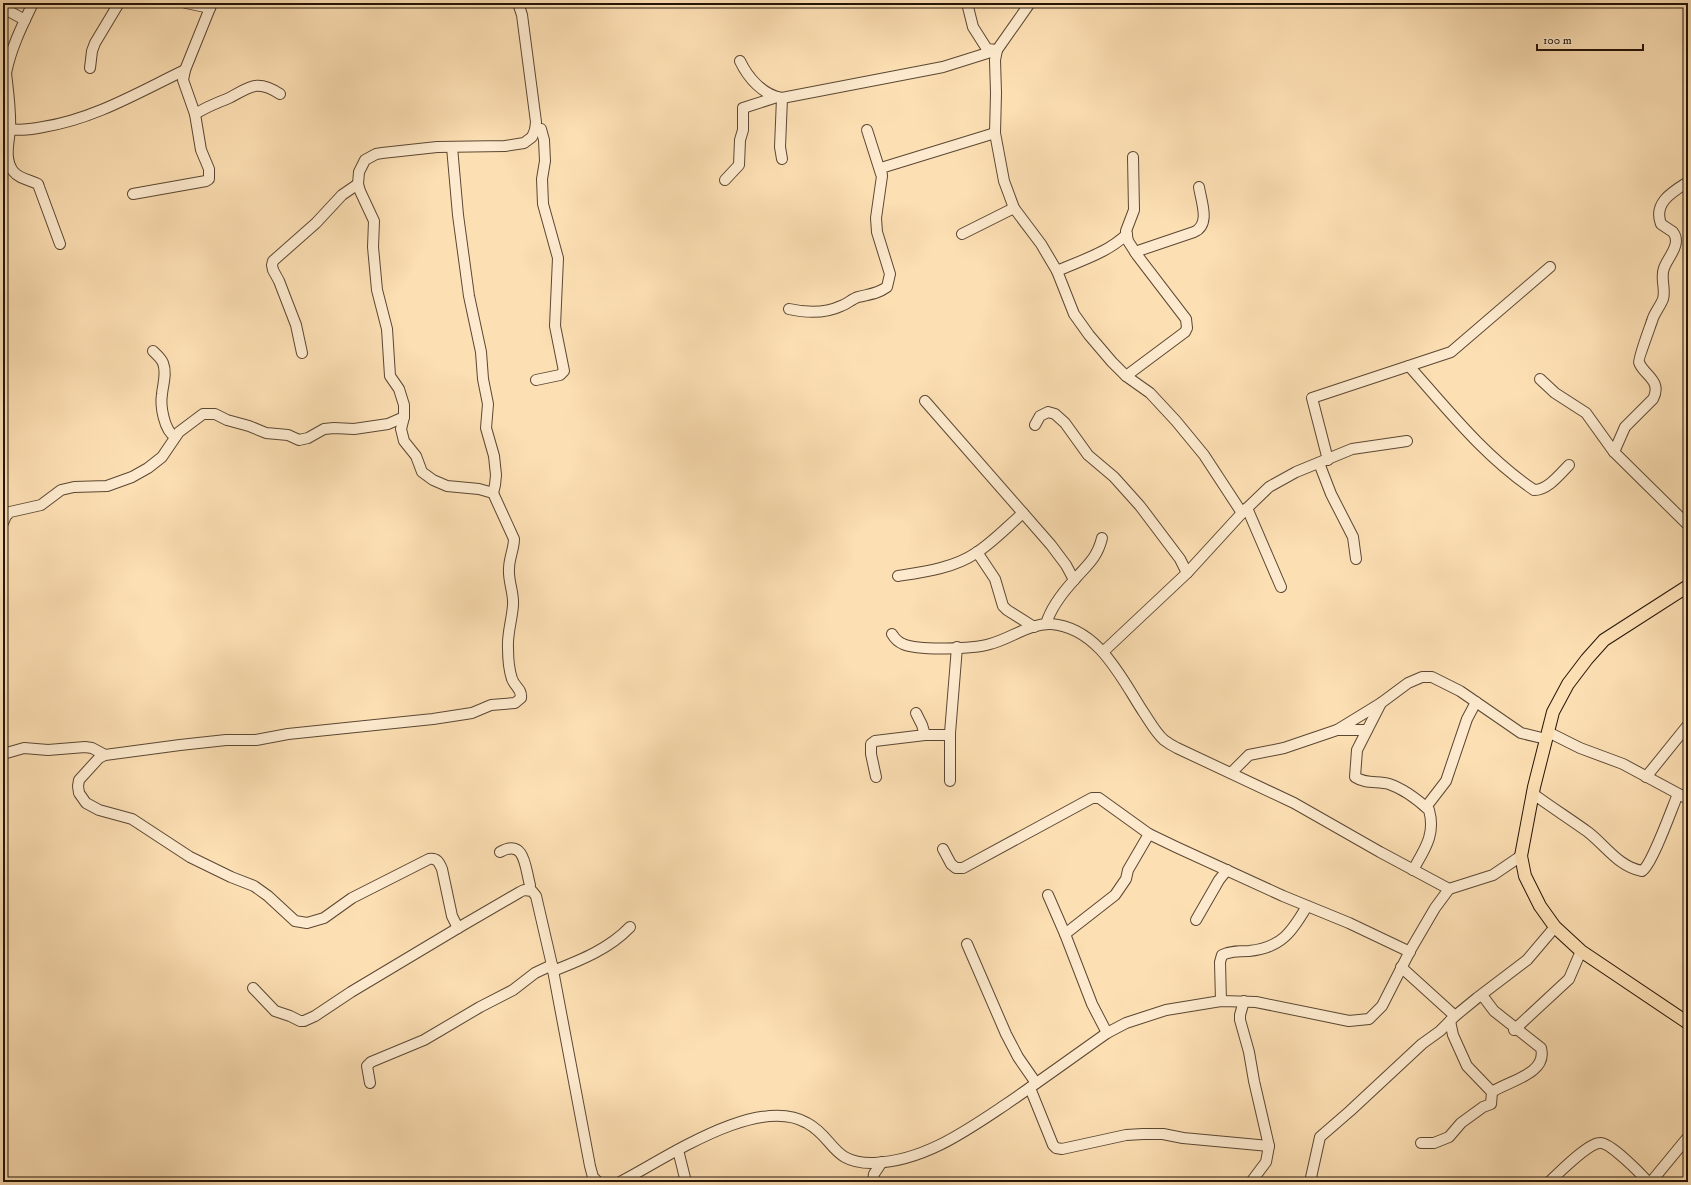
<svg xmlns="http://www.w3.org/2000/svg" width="1691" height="1185" viewBox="0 0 1691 1185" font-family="'IM FELL DW Pica',serif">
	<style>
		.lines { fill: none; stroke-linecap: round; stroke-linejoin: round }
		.minor-casing { stroke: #5b4732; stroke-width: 12 }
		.major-casing { stroke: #251407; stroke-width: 14 }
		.minor { stroke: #fdeace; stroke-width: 10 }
		.major { stroke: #fcdfb3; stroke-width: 12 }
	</style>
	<rect width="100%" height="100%" fill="#fcdfb3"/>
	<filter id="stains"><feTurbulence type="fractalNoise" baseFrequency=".005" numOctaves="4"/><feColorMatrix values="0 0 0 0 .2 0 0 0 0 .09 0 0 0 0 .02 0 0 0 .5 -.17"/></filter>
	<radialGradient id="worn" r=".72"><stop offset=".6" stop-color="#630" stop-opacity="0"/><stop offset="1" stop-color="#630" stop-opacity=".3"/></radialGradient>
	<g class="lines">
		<defs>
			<g id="minor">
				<path d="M33 3C22 26 11 48 6 73 8 91 11 111 10 129 9 142 4 159 13 171 19 179 30 180 38 184L39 187 60 244"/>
				<path d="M186 3 210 8"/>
				<path d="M518 3 522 15 536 122 535 130 532 137 524 143 505 146 437 147 382 153 376 154 365 160 359 172 358 184 360 191 374 221 373 247 377 290 387 329 390 376 399 389 404 405V417L401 429 404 441 416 456 422 472 433 480 447 486 479 489 493 493 514 539C514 549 509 558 509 569 508 581 514 593 513 605 512 620 507 634 508 648 508 658 509 670 512 679 515 687 522 689 521 698L515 703 491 705 472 713 433 719 288 734 256 740H226L180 745 105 755 99 758 79 780 78 786 79 793 86 803 99 810 132 819 190 857 231 877 254 886 268 896 295 921 307 923 324 918 352 898 429 859C437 858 439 862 442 869L452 916 458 928 520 892 524 890 532 891 536 896 552 965 590 1166 593 1177 598 1182"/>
				<path d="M967 3 973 27 987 49 997 50"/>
				<path d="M1030 3 997 50 995 60 996 93 995 133 1004 181 1014 208 1041 244 1057 271 1074 314 1089 335 1112 362 1126 376 1150 393 1176 421 1204 455 1242 513"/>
				<path d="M3 8 25 20"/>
				<path d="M740 61C748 78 763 95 782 98L943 67 997 50"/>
				<path d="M90 68 92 51 95 43 119 3"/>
				<path d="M195 114C202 110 209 106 217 103 221 101 225 100 229 98 250 87 257 79 280 94"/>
				<path d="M10 129C21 131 32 129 43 127 94 119 139 92 185 70"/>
				<path d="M535 130 541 129 544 140 545 161 542 179 543 204 558 258 555 326 564 371 560 375 536 380"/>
				<path d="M867 130 881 174"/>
				<path d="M452 147 458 215 469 296 481 352 483 379 488 404 486 428 494 456 496 475 495 485 493 493"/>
				<path d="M782 159 780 147 782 98"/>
				<path d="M725 180 739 165 740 140 743 130V108L777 97"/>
				<path d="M133 194 206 181 209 179V169L201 150 195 114 183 80 185 70 212 3"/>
				<path d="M962 234 1014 208"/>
				<path d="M1135 252 1194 232C1211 225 1201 201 1199 187"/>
				<path d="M1057 271C1082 260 1107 253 1127 234"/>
				<path d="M789 309C807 313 824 314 841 306 847 304 852 299 858 297 870 294 877 294 887 287L890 274 877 232 876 218 882 176 881 168 995 133"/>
				<path d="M153 351C157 355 161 358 163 363 167 373 163 384 162 394 160 406 164 430 175 437"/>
				<path d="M302 353 296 325 279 281 273 270 272 265 273 261 316 223 342 195 358 184"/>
				<path d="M1409 366C1448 410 1485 457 1534 490 1548 490 1560 474 1569 465"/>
				<path d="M1126 376 1185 332 1187 328 1186 319 1137 255 1128 241 1126 231 1134 210 1133 157"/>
				<path d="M1540 379 1555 393 1586 413 1614 452 1688 525"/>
				<path d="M925 401 1051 545 1066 565 1074 580"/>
				<path d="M1035 425 1040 416 1048 412 1055 414 1065 423 1088 455 1114 477 1140 506 1180 559 1187 573"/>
				<path d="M1614 452 1625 427 1653 399C1663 380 1642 374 1639 362 1638 359 1650 327 1652 321 1654 313 1660 307 1663 299 1666 289 1660 278 1664 268 1668 257 1682 244 1673 232L1661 224C1653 203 1672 192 1688 182"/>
				<path d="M1328 460 1312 398 1451 352 1550 267"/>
				<path d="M1319 463 1331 494 1353 537 1356 559"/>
				<path d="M1247 508 1281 587"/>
				<path d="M3 523 6 516 10 512 41 505 61 490 74 487 107 486 132 477 148 468 162 457 179 432 203 414H215L227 420 249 426 266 433 288 435 299 440 308 438 324 429 334 428 354 429 388 424 404 417"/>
				<path d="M977 552 995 579 1003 606 1007 610 1034 627"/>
				<path d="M898 576C924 572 954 568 976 553 993 542 1008 526 1023 513"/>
				<path d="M1046 624C1051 607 1063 592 1075 579 1088 564 1097 558 1102 538"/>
				<path d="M892 634C895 639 898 642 903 644 919 651 973 649 990 644 1010 639 1030 623 1051 624 1099 628 1121 678 1144 713 1150 722 1156 733 1164 740 1168 743 1173 746 1177 748L1294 803 1380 852 1449 889"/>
				<path d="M1103 652 1187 573 1242 513 1269 487 1296 472 1352 449 1407 441"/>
				<path d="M1381 703 1357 750 1355 777C1365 784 1378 781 1389 784 1404 789 1418 800 1429 810 1436 835 1424 850 1413 870"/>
				<path d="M916 713 922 725 925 735"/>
				<path d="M1337 730H1367"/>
				<path d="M1548 732 1580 748 1623 764 1688 799"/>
				<path d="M3 754 24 748 48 750 85 747 92 748 105 755"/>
				<path d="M1231 773 1249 755 1284 748 1337 730 1381 703 1408 683 1422 677H1432L1460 691 1521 733 1546 739"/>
				<path d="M876 777 871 754V744L875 741 925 735H950"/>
				<path d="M1646 777 1688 725"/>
				<path d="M950 781V733L957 647"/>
				<path d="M1532 793C1551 807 1570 819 1588 832 1606 846 1619 867 1642 871 1652 865 1672 808 1678 794"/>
				<path d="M1426 807 1446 781 1467 719 1476 702"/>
				<path d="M943 849 951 864 956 868H963L1092 798H1099L1149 834 1176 847 1283 896 1349 923 1410 952"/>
				<path d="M500 852C525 838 525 867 530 885L529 890"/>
				<path d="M1048 895 1065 934 1092 1004 1107 1033"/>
				<path d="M1196 920 1219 880 1227 870"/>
				<path d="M1065 934 1115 895 1126 879 1128 870 1149 834"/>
				<path d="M967 944 1006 1034 1018 1057 1036 1083"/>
				<path d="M1401 967 1455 1016"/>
				<path d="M553 971C581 960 609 949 630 927"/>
				<path d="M253 988 275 1011 290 1016 300 1021H304L315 1016 351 992 458 928"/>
				<path d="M1482 995 1494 1011 1541 1048C1548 1074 1508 1081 1492 1092"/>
				<path d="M1221 1001 1220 962 1222 955C1230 951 1240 951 1249 951 1281 948 1292 932 1307 906"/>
				<path d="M1244 1001 1240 1015V1020L1249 1052 1254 1081 1269 1146 1266 1162 1251 1182"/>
				<path d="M1514 1030 1569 979 1581 951"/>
				<path d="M370 1083 367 1066 371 1062 424 1040 480 1007 513 990 535 973 552 965"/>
				<path d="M1030 1088 1053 1145 1056 1148 1062 1149 1126 1135 1143 1134H1163L1183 1138 1269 1146"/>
				<path d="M1421 1143H1434L1449 1137 1461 1123 1483 1107 1491 1104 1492 1092 1467 1066 1453 1035 1450 1021"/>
				<path d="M678 1150 686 1182"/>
				<path d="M620 1182C665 1159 757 1094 807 1123 835 1138 831 1164 874 1163 924 1161 966 1131 1005 1105 1040 1081 1073 1057 1107 1033L1126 1023 1166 1010 1221 1001 1256 1002 1349 1021 1369 1019 1382 1006 1411 949 1435 908 1449 889 1493 875 1521 856"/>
				<path d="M873 1182 874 1174 882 1162"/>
				<path d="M1310 1182 1320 1137 1350 1111 1422 1044 1440 1031 1455 1016 1477 998 1527 960 1555 927"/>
				<path d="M1549 1182C1559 1173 1588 1143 1600 1143 1610 1142 1641 1174 1648 1182"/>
				<path d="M1651 1182 1688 1137"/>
			</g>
			<path id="major" d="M1688 586 1604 640 1587 659 1568 684 1553 712 1534 787 1521 856 1525 876 1540 906 1555 927 1581 951 1688 1023"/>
		</defs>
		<use href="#minor" class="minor-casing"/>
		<use href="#major" class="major-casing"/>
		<use href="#minor" class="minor"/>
		<use href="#major" class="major"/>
	</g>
	<rect width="1691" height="1185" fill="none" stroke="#fcdfb3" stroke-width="16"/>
	<rect x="4" y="4" width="1683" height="1177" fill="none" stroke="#251407" stroke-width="2"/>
	<rect x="8" y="8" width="1675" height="1169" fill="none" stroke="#251407"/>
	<path d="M1537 44v6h106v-6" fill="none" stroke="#251407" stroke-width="2"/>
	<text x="1543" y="44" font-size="12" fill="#251407" stroke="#fdeace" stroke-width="3" paint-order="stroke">100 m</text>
	<rect width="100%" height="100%" filter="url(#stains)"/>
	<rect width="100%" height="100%" fill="url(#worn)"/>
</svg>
